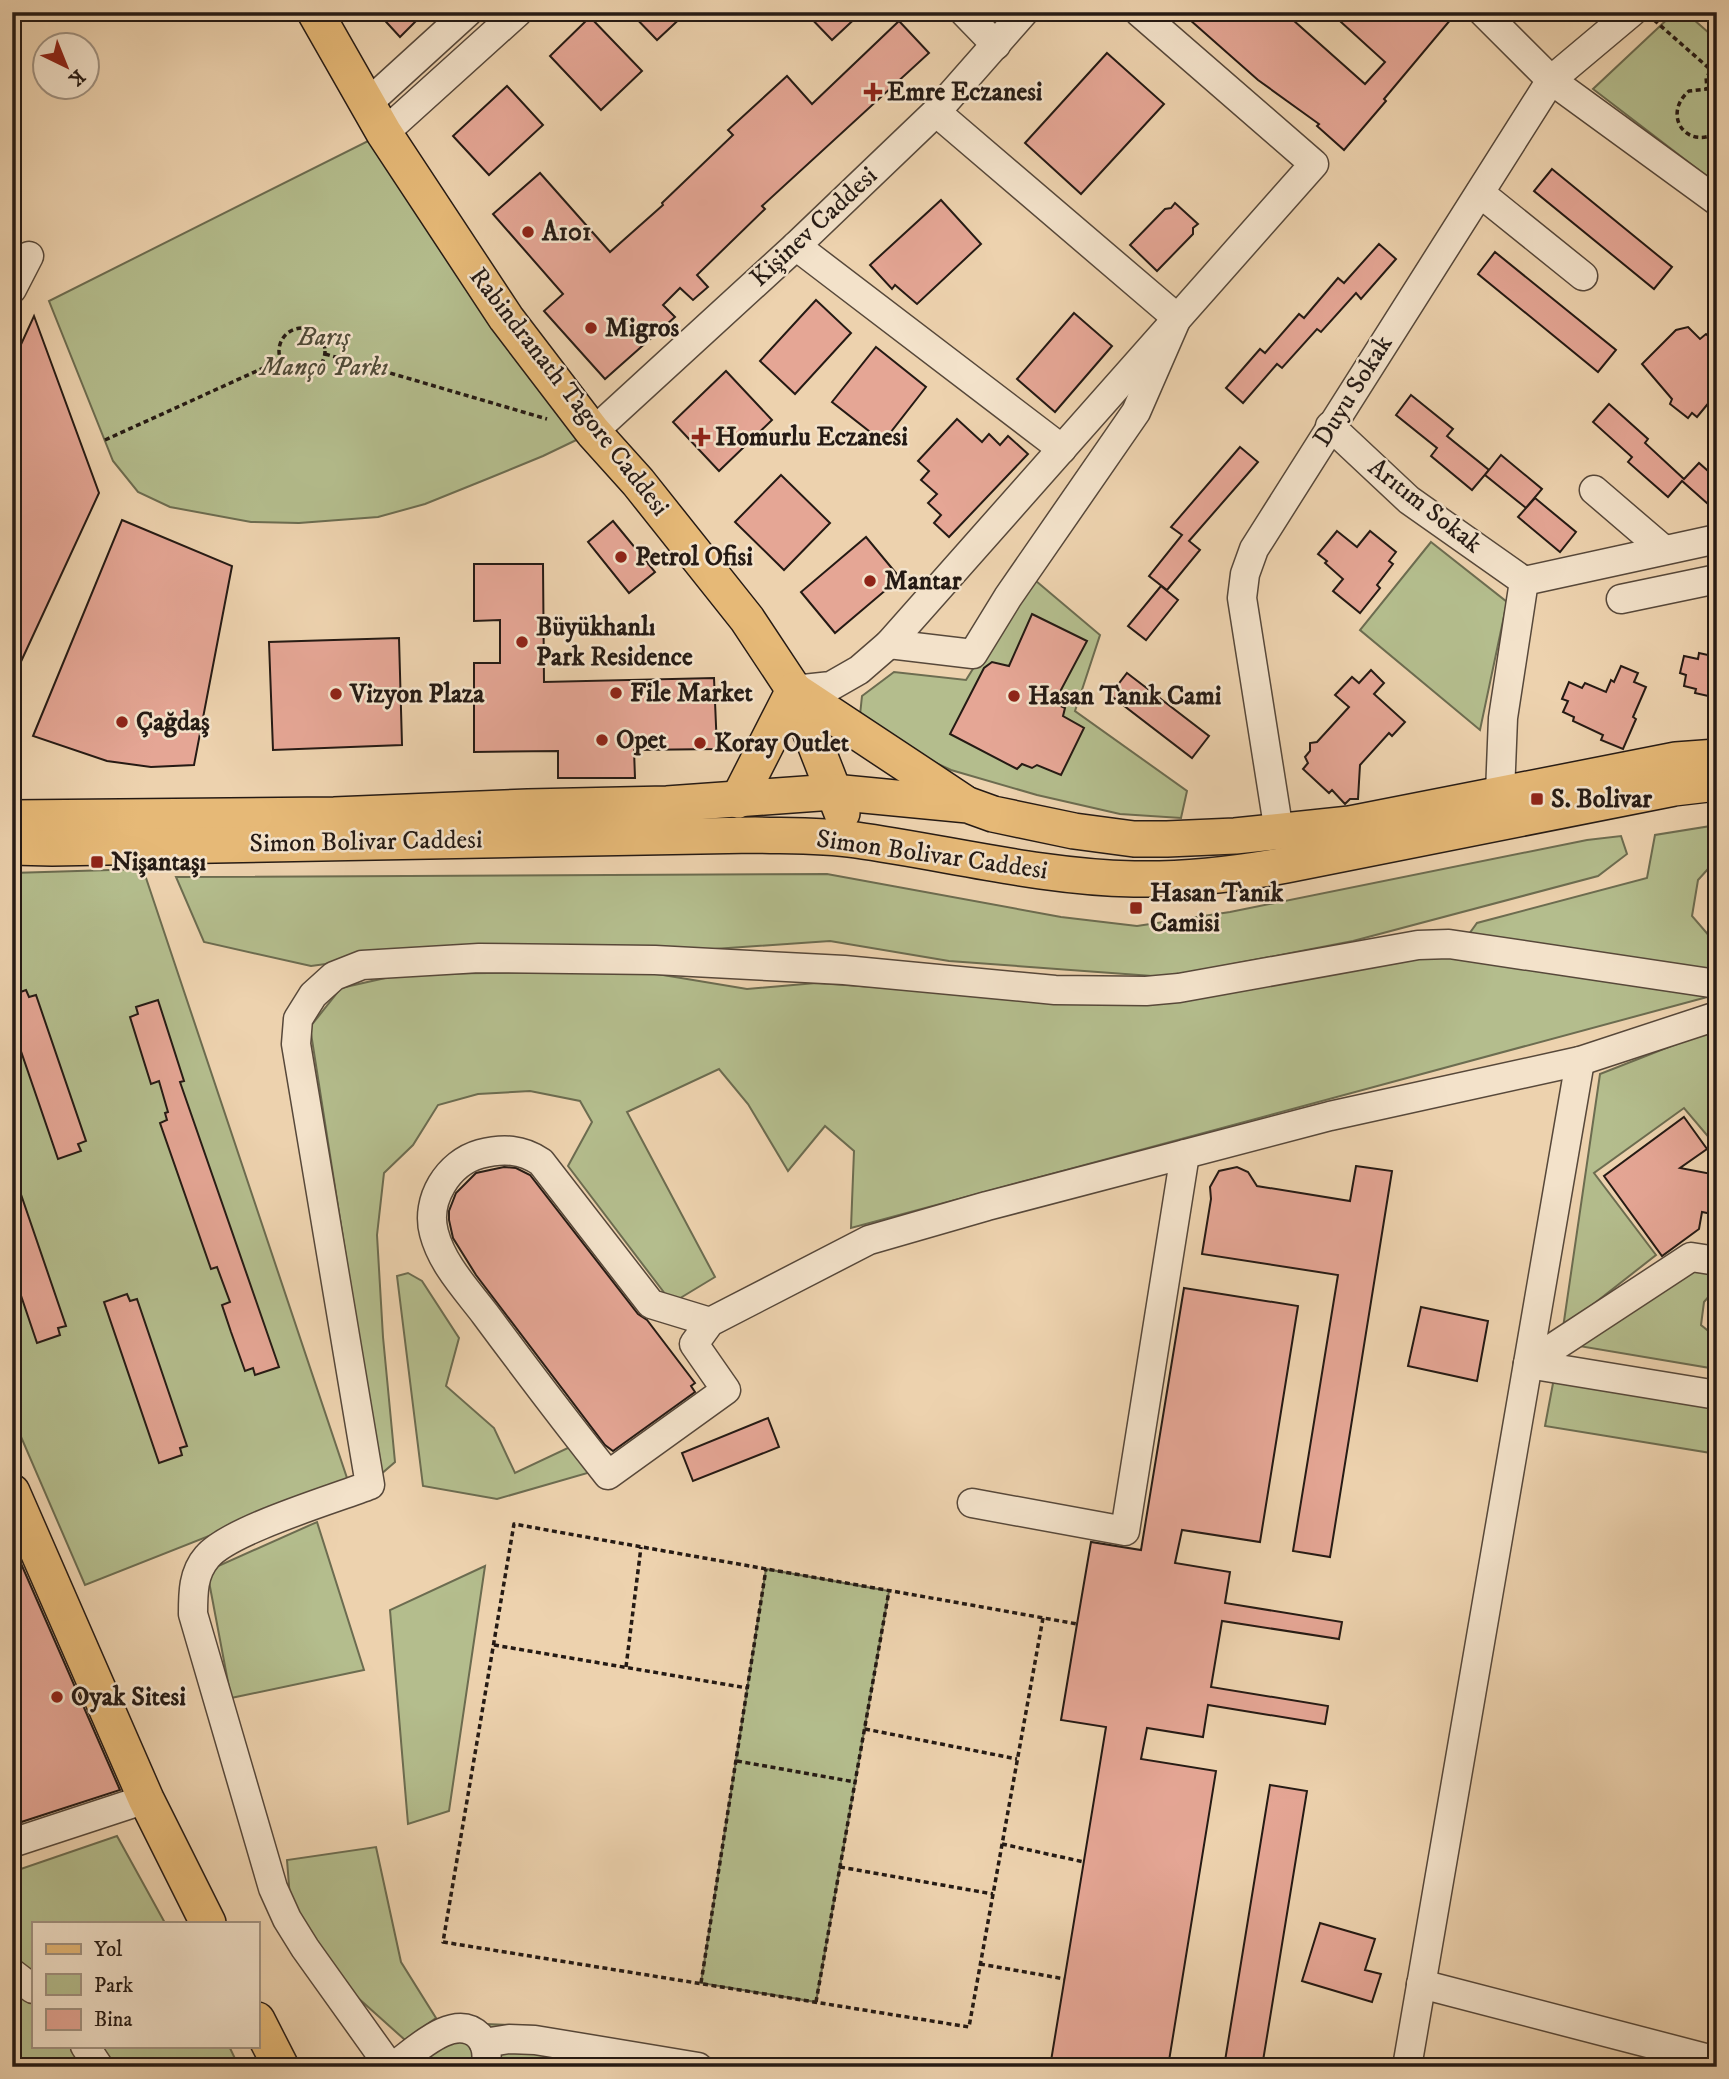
<svg xmlns="http://www.w3.org/2000/svg" width="1729" height="2079" viewBox="0 0 1729 2079" font-family="'IM FELL DW Pica',serif">
	<style>
		.green { fill: #b4bd8d; stroke: #6c6c50; stroke-width: 2 }
		.building { fill: #e5a695; stroke: #251a14; stroke-width: 2 }
		.lines { fill: none; stroke-linecap: round; stroke-linejoin: round }
		.minor-casing { stroke: #57483a; stroke-width: 31 }
		.major-casing { stroke: #251a14; stroke-width: 38 }
		.path { stroke: #251a14; stroke-width: 3.5; stroke-dasharray: 5 3.5; stroke-linecap: butt }
		.minor { stroke: #f3e2ca; stroke-width: 28 }
		.major { stroke: #e6b977; stroke-width: 35 }
		.poi-dot { fill: #8f2418; stroke: #f3e2ca; stroke-width: 2.5 }
		.labels { text-anchor: middle; dominant-baseline: central; stroke-width: 5; stroke-linejoin: round; paint-order: stroke }
		.poi-label { font-size: 26px; font-weight: bold; fill: #251a14; stroke: #f3e2ca; text-anchor: start }
		.street-label { font-size: 26px; fill: #251a14; stroke: #f3e2ca }
		.park-label { font-size: 26px; font-style: italic; fill: #504b38; stroke: #f3e2ca }
	</style>
	<rect width="100%" height="100%" fill="#edd2ae"/>
	<filter id="stains"><feTurbulence type="fractalNoise" baseFrequency=".00286" numOctaves="4"/><feColorMatrix values="0 0 0 0 .2 0 0 0 0 .09 0 0 0 0 .02 0 0 0 .5 -.17"/></filter>
	<radialGradient id="worn" r=".72"><stop offset=".6" stop-color="#630" stop-opacity="0"/><stop offset="1" stop-color="#630" stop-opacity=".3"/></radialGradient>
	<g class="green">
		<path d="M1675 12H1685L1717 40V184L1593 89Z"/>
		<path d="M384 133 593 432 543 456 487 479 425 504 378 517 299 523 251 522 170 507 138 492 113 461 49 301Z"/>
		<path d="M1431 542 1507 602 1480 730 1360 630Z"/>
		<path d="M1036 581 1100 635 1075 711 1187 791 1181 818 1120 814 1037 795 951 770 893 743 860 715 862 696 894 672 966 680 991 640Z"/>
		<path d="M1717 825V859L1698 880 1692 916 1711 938 1717 939V975L1469 934 1477 923 1647 878 1655 835Z"/>
		<path d="M1621 836 1627 854 1598 876 1353 941 1166 977 949 961 830 941 714 949 430 950 311 966 204 942 176 877 827 874 1061 917 1137 926 1230 912 1587 840Z"/>
		<path d="M143 869 348 1481 85 1585 12 1416V873Z"/>
		<path d="M1449 944 1711 996 851 1228 854 1151 825 1126 788 1171 748 1104 719 1069 627 1112 715 1277 672 1303 568 1166 592 1122 580 1101 530 1091 478 1094 438 1105 413 1145 384 1173 377 1235 383 1337 395 1462 380 1475 310 1027 341 988 403 974 639 971 747 989 816 983 976 994 1137 1001Z"/>
		<path d="M1717 1028V1147L1684 1108 1594 1173 1656 1255 1563 1328 1600 1074Z"/>
		<path d="M1692 1268 1717 1275V1287L1704 1302 1701 1325 1717 1338 1716 1369 1579 1346Z"/>
		<path d="M408 1273 422 1281 459 1338 446 1386 494 1428 515 1473 572 1446 591 1472 497 1499 423 1486 397 1276Z"/>
		<path d="M1554 1378 1717 1406V1454L1545 1426Z"/>
		<path d="M317 1522 364 1670 231 1698 207 1571Z"/>
		<path d="M485 1566 449 1811 408 1824 390 1610Z"/>
		<path d="M766 1569 889 1591 816 2002 701 1983Z"/>
		<path d="M117 1836 165 1923H33V2046H229L239 2067H12V1872Z"/>
		<path d="M376 1847 401 1962 436 2018 405 2040 357 1997 312 1941 290 1898 287 1860Z"/>
		<path d="M485 2024 535 2026 760 2067H382Z"/>
	</g>
	<g class="building">
		<path d="M377 12H425L400 37Z"/>
		<path d="M630 12H687L657 40Z"/>
		<path d="M805 12H862L832 40Z"/>
		<path d="M1181 12H1284L1365 84 1385 62 1330 12H1457L1384 99 1386 101 1344 150 1317 126 1319 124 1258 80Z"/>
		<path d="M590 17 642 71 601 110 550 56Z"/>
		<path d="M899 21 929 53 762 206 765 209 697 275 708 287 693 300 680 288 663 305 675 317 605 379 544 311 563 294 493 214 540 173 610 252 663 205 662 203 733 135 728 130 787 76 812 104Z"/>
		<path d="M1107 53 1164 104 1081 194 1025 143Z"/>
		<path d="M507 86 543 125 489 175 453 136Z"/>
		<path d="M1552 169 1672 267 1654 289 1534 191Z"/>
		<path d="M941 200 981 244 917 304 895 285 892 289 870 265Z"/>
		<path d="M1175 203 1198 224 1193 228V234L1157 271 1130 245 1165 209 1171 208Z"/>
		<path d="M1379 244 1396 259 1361 299 1356 293 1321 332 1317 329 1282 368 1277 364 1243 403 1226 388 1260 349 1265 353 1299 314 1304 318 1338 278 1344 283Z"/>
		<path d="M1495 252 1616 350 1598 372 1478 274Z"/>
		<path d="M816 300 851 333 795 394 760 361Z"/>
		<path d="M1074 313 1112 346 1055 412 1017 379Z"/>
		<path d="M34 316 99 493 12 681V364Z"/>
		<path d="M1688 327 1700 339 1706 334 1717 344V383L1716 394 1697 417 1692 413 1688 418 1670 404 1672 399 1642 364 1676 330Z"/>
		<path d="M876 347 926 387 883 442 832 402Z"/>
		<path d="M726 371 772 420 719 471 673 422Z"/>
		<path d="M1411 395 1453 429 1447 436 1489 470 1472 490 1431 456 1437 448 1396 415Z"/>
		<path d="M1609 404 1648 439 1645 443 1684 479 1699 463 1717 479V512L1682 481 1668 497 1628 462 1632 457 1593 422Z"/>
		<path d="M957 419 982 442 989 434 1000 445 1008 436 1028 454 949 537 934 523 941 515 928 503 937 494 921 480 929 471 918 461Z"/>
		<path d="M1240 447 1258 462 1189 541 1200 550 1167 590 1149 576 1182 535 1171 527Z"/>
		<path d="M1501 455 1542 489 1526 508 1485 475Z"/>
		<path d="M781 475 830 523 784 570 735 522Z"/>
		<path d="M1535 498 1576 532 1560 552 1518 517Z"/>
		<path d="M122 520 232 566 194 765 151 767 107 761 33 736Z"/>
		<path d="M613 521 655 572 629 593 588 542Z"/>
		<path d="M1337 531 1357 547 1370 531 1396 552 1389 561 1393 564 1377 585 1380 588 1360 613 1333 591 1343 579 1325 563 1327 561 1318 554Z"/>
		<path d="M866 537 900 578 835 633 801 592Z"/>
		<path d="M474 564H543L544 682 714 678 717 749 634 750 635 778H558V751L474 752V663H500V620L474 621Z"/>
		<path d="M1161 586 1178 600 1146 640 1128 626Z"/>
		<path d="M1032 614 1087 641 1054 703 1065 708 1063 716 1084 728 1061 775 1037 765 1032 768 1022 764 1017 769 950 734 984 668 992 662 1009 666Z"/>
		<path d="M399 638 402 745 273 750 269 642Z"/>
		<path d="M1699 653 1717 657V698L1695 693 1696 689 1684 686 1686 675 1680 673 1684 656 1698 659Z"/>
		<path d="M1621 666 1638 673 1634 682 1646 687 1633 717 1636 719 1623 749 1601 740 1603 735 1573 721 1574 717 1563 712 1568 701 1562 699 1569 682 1582 688 1585 683 1606 692 1611 680 1614 682Z"/>
		<path d="M1371 670 1384 683 1374 694 1405 722 1392 736 1389 733 1360 765 1358 799H1350L1345 804 1332 790 1329 793 1303 769 1308 763 1305 757 1310 751V743L1317 742 1349 707 1335 695 1352 677 1359 683Z"/>
		<path d="M1127 673 1209 736 1192 758 1110 695Z"/>
		<path d="M26 990 29 997 36 995 86 1141 78 1144 81 1151 58 1159 12 1025V995Z"/>
		<path d="M158 1000 184 1081 180 1082 279 1367 255 1375 253 1368 245 1371 231 1332 222 1305 230 1302 217 1267 211 1269 160 1123 167 1120 165 1113 168 1112 159 1081 151 1084 130 1017 138 1014 136 1007Z"/>
		<path d="M1684 1117 1707 1149 1680 1168 1717 1175V1215L1702 1212 1699 1229 1662 1256 1604 1176Z"/>
		<path d="M1356 1166 1392 1171 1330 1557 1293 1551 1338 1275 1202 1254 1211 1199 1210 1187 1219 1171 1237 1167 1248 1172 1257 1186 1350 1201Z"/>
		<path d="M504 1167 516 1168 530 1175 638 1314 647 1320 695 1383 691 1386 695 1392 613 1451 605 1445 476 1275 453 1238 449 1220V1211L456 1193 476 1173Z"/>
		<path d="M12 1177H15L66 1326 58 1328 60 1335 37 1343 12 1269Z"/>
		<path d="M1184 1288 1298 1306 1260 1542 1182 1530 1175 1563 1230 1572 1225 1603 1342 1622 1339 1639 1222 1621 1211 1687 1328 1706 1325 1724 1208 1705 1203 1737 1147 1728 1141 1759 1216 1771 1168 2067H1050L1106 1727 1061 1720 1077 1624 1091 1542 1141 1550Z"/>
		<path d="M127 1294 130 1301 137 1299 187 1446 180 1448 182 1455 159 1463 104 1302Z"/>
		<path d="M1421 1307 1488 1321 1477 1381 1408 1366Z"/>
		<path d="M768 1418 779 1447 693 1481 682 1453Z"/>
		<path d="M12 1543 120 1790 12 1825Z"/>
		<path d="M1270 1785 1307 1791 1262 2067H1224Z"/>
		<path d="M1320 1923 1375 1939 1365 1970 1381 1974 1372 2002 1302 1981Z"/>
	</g>
	<g class="lines">
		<defs>
			<g id="minor">
				<path d="M964 12 996 45"/>
				<path d="M1483 12 1551 80 1717 201"/>
				<path d="M367 104 468 12"/>
				<path d="M384 133 518 12"/>
				<path d="M1480 193 1583 276"/>
				<path d="M796 246 1062 449"/>
				<path d="M12 289 29 256"/>
				<path d="M1330 426 1409 500 1524 581"/>
				<path d="M593 432 796 246 936 112 1024 12"/>
				<path d="M1594 490 1664 550"/>
				<path d="M1621 599 1717 579"/>
				<path d="M889 644 973 654 1008 597 1136 412 1177 318 936 112"/>
				<path d="M794 690 831 686 859 670 889 644 1314 164 1139 12"/>
				<path d="M1500 793 1503 718 1524 581 1717 539"/>
				<path d="M1279 832 1242 598 1245 574 1254 549 1551 80 1632 12"/>
				<path d="M710 1322 651 1304 541 1162C522 1149 503 1148 480 1154 448 1163 425 1200 434 1233 442 1264 466 1289 485 1314 525 1368 566 1422 608 1475L726 1390 694 1344 710 1322 869 1240 987 1206 1330 1116 1580 1061 1717 1016"/>
				<path d="M1528 1364 1691 1257 1717 1261"/>
				<path d="M1528 1364 1717 1395"/>
				<path d="M972 1503 1125 1531 1185 1154"/>
				<path d="M12 1843 146 1799"/>
				<path d="M12 1973 33 1989"/>
				<path d="M1421 1984 1717 2061"/>
				<path d="M484 2043 509 2039 535 2040 698 2067"/>
				<path d="M85 2046 99 2067"/>
				<path d="M390 2067 305 1948 287 1919 273 1888 193 1614C193 1593 193 1573 207 1557 229 1530 334 1499 370 1485L296 1044 298 1019 313 995 334 976 362 965 479 958 655 960 844 970 1055 990 1146 991 1179 988 1418 945 1449 944 1717 984"/>
				<path d="M393 2067C414 2052 454 2011 479 2036 487 2045 488 2056 485 2067"/>
				<path d="M1407 2067 1580 1061"/>
			</g>
			<g id="major">
				<path d="M315 12 384 133 506 318 593 432 638 482 747 619 794 690 842 813"/>
				<path d="M794 690 963 802"/>
				<path d="M738 800 794 690"/>
				<path d="M12 818 334 815 528 807 667 804 833 792 968 805 993 814 1074 831 1134 839H1167L1235 836 1350 824 1676 760 1717 757"/>
				<path d="M12 847 52 848 755 835C788 836 823 835 856 840 948 853 1040 877 1134 879 1185 880 1236 874 1286 865L1674 788 1717 783"/>
				<path d="M12 1492 146 1799 208 1923"/>
				<path d="M257 2020 281 2067"/>
			</g>
		</defs>
		<use href="#minor" class="minor-casing"/>
		<use href="#major" class="major-casing"/>
		<g class="path">
			<path d="M1654 20 1711 70"/>
			<path d="M1717 66 1706 77 1707 89 1689 91C1662 114 1685 150 1717 133"/>
			<circle cx="302" cy="351" r="23"/>
			<path d="M325 354 547 419"/>
			<path d="M105 440 281 360"/>
			<path d="M1043 1618 969 2027 443 1942 514 1524C701 1558 889 1590 1077 1624"/>
			<path d="M494 1645 747 1688"/>
			<path d="M626 1667 641 1547"/>
			<path d="M865 1729 1017 1759"/>
			<path d="M737 1761 855 1782"/>
			<path d="M1002 1844 1084 1862"/>
			<path d="M840 1867 993 1894"/>
			<path d="M980 1964 1065 1979"/>
			<path d="M701 1983 766 1569"/>
			<path d="M816 2002 889 1591"/>
		</g>
		<use href="#minor" class="minor"/>
		<use href="#major" class="major"/>
	</g>
	<g class="poi-dot">
		<path d="M869.5 81.5h7v7h7v7h-7v7h-7v-7h-7v-7h7z"/>
		<circle cx="528" cy="232" r="7"/>
		<circle cx="591" cy="328" r="7"/>
		<path d="M697.5 426.5h7v7h7v7h-7v7h-7v-7h-7v-7h7z"/>
		<circle cx="621" cy="557" r="7"/>
		<circle cx="870" cy="581" r="7"/>
		<circle cx="522" cy="642" r="7"/>
		<circle cx="616" cy="693" r="7"/>
		<circle cx="336" cy="694" r="7"/>
		<circle cx="1014" cy="696" r="7"/>
		<circle cx="122" cy="722" r="7"/>
		<circle cx="602" cy="740" r="7"/>
		<circle cx="700" cy="743" r="7"/>
		<rect x="1530" y="792" width="14" height="14" rx="3.5"/>
		<rect x="90" y="855" width="14" height="14" rx="3.5"/>
		<rect x="1129" y="901" width="14" height="14" rx="3.5"/>
		<circle cx="57" cy="1697" r="7"/>
	</g>
	<g class="labels">
		<g class="poi-label">
			<text x="887" y="92">Emre Eczanesi</text>
			<text x="542" y="232">A101</text>
			<text x="605" y="328">Migros</text>
			<text x="715" y="437">Homurlu Eczanesi</text>
			<text x="635" y="557">Petrol Ofisi</text>
			<text x="884" y="581">Mantar</text>
			<text x="536" y="627">Büyükhanlı<tspan x="536" dy="30">Park Residence</tspan></text>
			<text x="630" y="693">File Market</text>
			<text x="350" y="694">Vizyon Plaza</text>
			<text x="1028" y="696">Hasan Tanık Cami</text>
			<text x="136" y="722">Çağdaş</text>
			<text x="616" y="740">Opet</text>
			<text x="714" y="743">Koray Outlet</text>
			<text x="1551" y="799">S. Bolivar</text>
			<text x="111" y="862">Nişantaşı</text>
			<text x="1150" y="893">Hasan Tanık<tspan x="1150" dy="30">Camisi</tspan></text>
			<text x="71" y="1697">Oyak Sitesi</text>
		</g>
		<g class="street-label">
			<text transform="translate(814 227) rotate(-43)">Kişinev Caddesi</text>
			<text transform="translate(1353 391) rotate(-58)">Duyu Sokak</text>
			<text transform="translate(569 392) rotate(52)">Rabindranath Tagore Caddesi</text>
			<text transform="translate(1425 506) rotate(38)">Arıtım Sokak</text>
			<text transform="translate(366 842) rotate(-1)">Simon Bolivar Caddesi</text>
			<text transform="translate(932 855) rotate(8)">Simon Bolivar Caddesi</text>
		</g>
		<g class="park-label">
			<text x="324" y="337">Barış<tspan x="324" dy="30">Manço Parkı</tspan></text>
		</g>
	</g>
	<rect width="1729" height="2079" fill="none" stroke="#edd2ae" stroke-width="42"/>
	<rect x="14" y="14" width="1701" height="2051" fill="none" stroke="#251a14" stroke-width="3.5"/>
	<rect x="21" y="21" width="1687" height="2037" fill="none" stroke="#251a14" stroke-width="2"/>
	<rect x="32" y="1922" width="228" height="126" fill="#f3e2ca" stroke="#a19281" stroke-width="2"/>
	<rect x="46" y="1944" width="35" height="10" fill="#e6b977" stroke="#a19281" stroke-width="2"/>
	<text x="94" y="1956" font-size="21" fill="#251a14">Yol</text>
	<rect x="46" y="1974" width="35" height="21" fill="#b4bd8d" stroke="#a19281" stroke-width="2"/>
	<text x="94" y="1992" font-size="21" fill="#251a14">Park</text>
	<rect x="46" y="2009" width="35" height="21" fill="#e5a695" stroke="#a19281" stroke-width="2"/>
	<text x="94" y="2026" font-size="21" fill="#251a14">Bina</text>
	<g transform="translate(66 66) rotate(137)"><circle r="33" fill="#f3e2ca" stroke="#a19281" stroke-width="2"/>
	<path d="M0-5L12 26L0 18L-12 26Z" fill="#8f2418"/>
	<text y="-10" font-size="19" font-weight="bold" text-anchor="middle" fill="#251a14">K</text>
	</g>
	<rect width="100%" height="100%" filter="url(#stains)"/>
	<rect width="100%" height="100%" fill="url(#worn)"/>
</svg>
